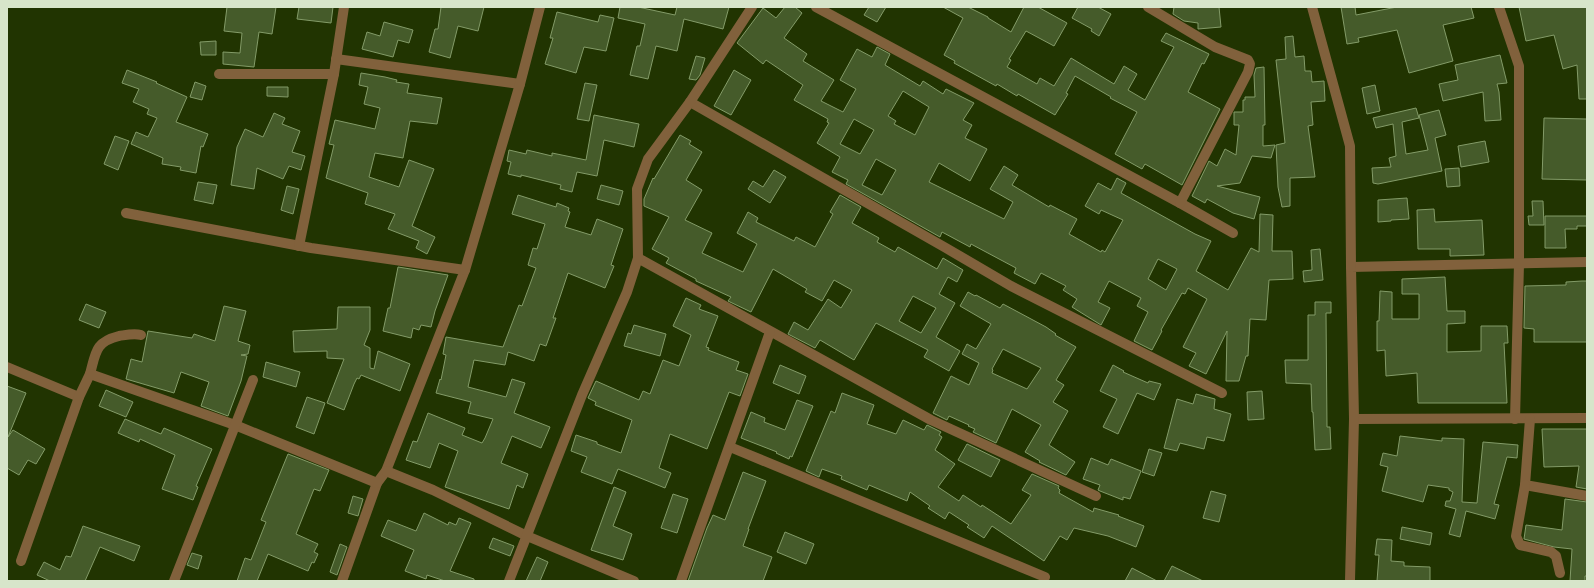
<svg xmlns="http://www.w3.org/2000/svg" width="1594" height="588" viewBox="0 0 1594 588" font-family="'Golos Text',sans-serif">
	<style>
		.building { fill: #455b2a; stroke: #839b68; fill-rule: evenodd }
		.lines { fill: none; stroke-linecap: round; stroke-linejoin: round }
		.minor { stroke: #81613c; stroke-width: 10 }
		.tertiary { stroke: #81613c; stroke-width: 10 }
	</style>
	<rect width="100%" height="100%" fill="#213401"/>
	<g class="building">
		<path d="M227 7H276L272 34 259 32 254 67 223 64V52L240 53 242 33 224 31Z"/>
		<path d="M299 7H333L331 23 297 19Z"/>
		<path d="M441 7H484L478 31 458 26 450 58 429 52 435 29H438Z"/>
		<path d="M620 7H638L675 15 677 7H729L723 29 684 19 677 51 656 46 648 79 630 75 637 46H640L645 24 618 18Z"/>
		<path d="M785 7H795L802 13 784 38 807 54 803 61 834 80 821 101 843 112 856 89 840 80 857 49 872 57 877 47 890 54 885 65 920 86 923 81 943 94 946 89 974 103 963 120 972 125 965 138 987 149 970 181 939 163 929 182 1004 219 1013 202 990 189 1004 166 1018 175 1012 185 1049 207 1050 205 1077 219 1069 234 1101 252 1102 250 1105 252 1123 220 1101 210 1099 214 1085 206 1098 183 1111 190 1117 178 1126 183 1121 193 1195 234 1211 241 1196 271 1228 290 1251 248 1259 252 1260 214 1273 215 1272 251H1292L1293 279 1269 280 1266 320 1250 319 1248 356H1246L1239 381H1226L1227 331 1206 374 1189 366 1196 353 1183 347 1207 299 1188 288 1185 294 1182 293 1161 330 1162 331 1152 350 1134 341 1148 312 1137 306 1141 298 1109 281 1098 302 1110 308 1101 325 1072 307 1077 299 1063 290 1066 286 1041 273 1035 284 1014 273 1016 268 971 244 970 247 942 232 940 237 846 184 848 180 832 172 840 157 817 143 829 123 827 122 828 119 794 100 803 85 766 60 763 64 737 43 763 8 776 18ZM903 91 929 107 915 135 894 124 896 121 888 116ZM854 119 874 130 860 154 840 144ZM876 159 896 170 882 195 862 185ZM1158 259 1177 269 1166 290 1148 279Z"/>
		<path d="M869 7H886L877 22 864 15Z"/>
		<path d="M943 7H968L988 17V18L1011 32 1024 7H1038L1067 23 1054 46 1026 31 1009 59 1011 60 1007 67 1037 84 1040 78 1054 86 1071 58 1114 84 1124 66 1137 74 1128 90 1145 100 1174 47 1161 41 1166 33 1209 54 1204 64 1202 63 1188 92 1220 109 1182 185 1145 164 1142 169 1115 154 1137 112 1110 98 1111 97 1075 76 1066 93 1068 94 1055 115 1018 94 1017 96 997 84 996 86 954 63 955 61 944 55 963 18Z"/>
		<path d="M1078 7H1098L1111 14 1099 36 1091 31 1092 29 1072 18Z"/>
		<path d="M1174 7H1219L1221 27 1198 29V23L1184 21 1173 14Z"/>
		<path d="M1341 7H1355L1356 15 1397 7H1471L1474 18 1443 25 1453 61 1409 73 1397 30 1358 38 1359 42 1347 44Z"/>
		<path d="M1519 7H1587V99H1579L1577 65 1563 69 1554 35 1526 41Z"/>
		<path d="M557 12 598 22 600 15 614 18 606 51 584 47 576 73 545 64 553 38H550Z"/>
		<path d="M384 22 413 30 409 43 398 40 393 57 362 49 367 32 380 36Z"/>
		<path d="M1293 36 1295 57 1304 56 1305 71H1311L1312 82 1324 81 1325 101 1311 102 1313 125 1308 126 1315 177 1290 178V206L1282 207 1278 187 1276 145 1285 143 1276 60 1286 59 1285 37Z"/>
		<path d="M216 41V55H201L200 42Z"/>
		<path d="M1500 55 1507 83 1497 84 1499 92 1501 120 1485 121 1483 92 1443 101 1439 84 1458 80 1455 65Z"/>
		<path d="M696 56 705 58 700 75 696 80 689 79Z"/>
		<path d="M1264 67 1265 125H1263V146L1275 145 1271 158 1252 156 1240 183 1217 186 1260 197 1254 219 1233 213 1207 199 1205 203 1192 196 1209 161 1217 166 1225 149 1236 155 1239 125H1234V112H1243V100H1245V97H1255L1254 75 1256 68Z"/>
		<path d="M127 70 157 82 156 83 187 97 176 122 208 134 203 147 201 146 196 173 180 170 181 167 162 164 163 158 131 144 136 132 148 137 157 118 147 114 149 109 133 102 139 89 122 83Z"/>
		<path d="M734 70 751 80 731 115 714 106Z"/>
		<path d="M361 73 385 77 397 80 396 82 409 84 407 93 442 98 437 124 410 121 403 158 375 153 369 177 399 187 409 160 434 169 412 226 435 237 427 254 416 248 419 241 388 229 395 214 365 204 368 193 326 178 334 145 329 144 335 120 375 129 380 108 364 104 368 87 359 85Z"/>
		<path d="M195 82 206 86 202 100 190 97Z"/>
		<path d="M585 83 597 85 589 121 577 119Z"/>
		<path d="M1375 85 1380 111 1367 114 1362 88Z"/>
		<path d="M267 87H288V97L267 96Z"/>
		<path d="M1416 108 1419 118 1402 122 1406 154 1428 150 1419 115 1439 110 1446 135 1435 138 1442 171 1378 184 1373 183 1372 168 1391 167 1389 158 1396 156 1393 124 1376 128 1373 118Z"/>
		<path d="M274 113 285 118 282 124 300 131 292 152 305 156 301 170 289 166 283 179 257 168 254 189 231 185 237 147 245 129 263 137Z"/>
		<path d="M594 115 639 124 634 147 604 140 597 176 577 172 572 192 560 189 561 185 521 175V177L508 174 511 162 507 161 509 150 526 154 527 150 552 156V153L586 160Z"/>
		<path d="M1544 118 1587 119V180L1542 179Z"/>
		<path d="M680 135 691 141 689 144 702 152 686 180 702 190 685 220 712 233 702 253 743 272 757 244 737 233 748 212 758 218 756 222 794 241 796 237 815 247 833 214 830 212 840 195 861 207 852 223 879 238 877 242 895 252 898 247 937 269 943 258 963 270 957 282 948 277 939 294 955 303 936 337 960 351 949 371 924 357 928 350 876 323 854 360 820 340 815 348 788 334 794 322 808 330 828 299 841 308 852 290 834 280 822 301 805 292 807 289 773 269 751 312 728 301 731 297 696 281V279L666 263 669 258 652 249 669 217 644 206V199L653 178 654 179ZM913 296 936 308 921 333 899 321Z"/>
		<path d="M115 136 129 141 118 170 104 164Z"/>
		<path d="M1485 141 1489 162 1461 167 1458 146Z"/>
		<path d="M1459 168 1460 186 1447 187 1445 169Z"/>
		<path d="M774 170 786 177 770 203 748 189 753 181 763 187Z"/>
		<path d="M198 182 217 185 213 204 194 200Z"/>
		<path d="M601 185 623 191 619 205 597 199Z"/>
		<path d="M287 186 299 189 293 214 281 210Z"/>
		<path d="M518 195 556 207 557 203 569 208 568 211 570 212 565 227 591 235 597 219 623 229 611 265 614 266 605 288 568 273 553 318H556L546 346 540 344 534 361 508 352 505 365 474 360 468 387 506 397 512 379 525 383 514 413 550 427 541 448 512 436 501 463 528 474 523 488 517 485 509 509 445 487 458 451 439 443 430 468 406 460 413 441 417 442 428 413 465 428 462 435 482 443 485 438 493 419 468 413 471 402 436 393 440 379 441 380 446 355 443 354 446 337 503 347 519 305 522 306 536 268 528 265 533 248 537 249 545 224 512 214Z"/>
		<path d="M1407 198 1409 219 1391 220V221L1378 222V200Z"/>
		<path d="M1532 201H1543L1544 225H1529L1528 216H1533Z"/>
		<path d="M1434 209 1435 222 1482 220 1484 255 1450 256V249H1418L1417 210Z"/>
		<path d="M1545 216H1587V226H1577V229H1565L1566 248H1545Z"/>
		<path d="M1320 249 1323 280 1304 282 1303 271 1312 270 1311 250Z"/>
		<path d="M398 267 448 275 435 311 431 327 421 325 419 330 413 328 411 338 383 331 388 308H390Z"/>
		<path d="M1445 277 1447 311H1465V323L1447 324V352L1481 351V326H1507L1508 343H1504L1507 403H1418L1417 373 1386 376 1385 350 1377 351V321H1379L1380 291 1392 292V319H1419V294H1402V279Z"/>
		<path d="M1582 281H1587V342H1534V329L1524 328 1525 286 1566 285V282Z"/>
		<path d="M968 292 975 296 976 295 1000 308 1003 304 1046 327 1056 334 1055 335 1076 347 1056 380 1064 385 1053 402 1068 411 1049 445 1075 462 1066 475 1039 462 1040 461 1025 452 1041 425 1012 409 996 443 973 432 975 429 968 426 969 425 949 416 947 420 933 413 951 376 969 385 979 363 962 354 967 344 976 349 991 324 960 306ZM1003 349 1041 368 1027 389 992 373 993 370 992 369Z"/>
		<path d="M686 298 701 305 699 309 718 316 706 347 709 348 708 350 739 362 736 370 748 374 740 396 729 392 707 449 670 434 659 468 671 473 665 488 618 469 612 484 581 472 587 457 571 451 576 435 597 442V444L621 453 632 420 595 405 596 402 588 398 596 381 639 400 643 391 650 394 663 360 679 366 691 335 673 326Z"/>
		<path d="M1315 302H1331V313H1326L1327 427H1330L1331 449 1315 450 1313 412H1312L1311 384 1286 383 1285 360H1308V315H1315Z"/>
		<path d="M86 304 106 312 99 328 79 320Z"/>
		<path d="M224 306 246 311 238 341 250 345 248 354 241 355 247 356 241 381 228 416 201 406 209 382 181 372 174 393 126 379 131 359 142 362 148 331 192 338 194 334 215 341Z"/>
		<path d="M338 307H370V330L364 345 370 348V368L374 369 378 351 410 364 400 391 361 375 359 379 357 378 354 384 344 410 327 403 344 359 327 358V351L294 352 293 331 337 329Z"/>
		<path d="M634 325 666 334 660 356 624 346 628 333 631 334Z"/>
		<path d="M266 362 300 372 296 387 263 377Z"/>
		<path d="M780 365 806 376 799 394 773 383Z"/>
		<path d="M1113 365 1124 371 1123 372 1148 383 1149 381 1161 384 1154 400 1137 393 1118 434 1103 427 1117 399 1100 391Z"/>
		<path d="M7 386 26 393 8 437 13 430 45 449 36 464 28 460 19 475 7 468Z"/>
		<path d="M106 390 133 402 126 417 99 406Z"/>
		<path d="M1262 391 1264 419 1248 420 1247 392Z"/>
		<path d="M842 393 874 405 867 424 896 434 903 420 924 430 927 425 941 432 939 435 942 437 935 450 955 464 938 487 959 501 963 495 981 507 982 505 1011 524 1031 495 1022 490 1032 474 1059 486 1058 488 1060 490 1059 493 1093 512 1094 508 1119 515 1118 516 1144 526 1136 547 1108 536 1074 528 1067 540 1060 536 1044 561 992 526 984 538 967 527 969 525 949 512 945 519 928 508 930 506 910 492 907 501 869 485 867 490 841 479 842 476 822 469 819 477 806 471 831 411 835 413Z"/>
		<path d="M1196 394 1215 399 1214 409 1231 414 1224 441 1207 437 1204 449 1180 443 1177 451 1164 448 1177 399 1193 404Z"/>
		<path d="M307 397 325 403 314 434 296 427Z"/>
		<path d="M797 400 813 406 792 457 790 456 789 459 776 453 777 452 741 438 751 412 765 418 764 422 785 430Z"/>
		<path d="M125 419 161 434 164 428 212 449 196 486 198 487 193 500 162 489 175 455 140 439 139 442 118 433Z"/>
		<path d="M1542 429H1587V489L1576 487 1579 466 1544 467Z"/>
		<path d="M1400 436 1442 441V438L1464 439 1462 502 1477 503 1483 442 1518 445 1517 458 1507 457 1494 504 1499 505 1495 519 1466 511 1460 537 1449 534 1456 509 1445 506 1446 501H1450L1453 492 1449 490V488L1428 485 1423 502 1382 491 1388 467 1380 465 1383 453 1397 456Z"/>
		<path d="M967 444 1000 460 991 477 958 460Z"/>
		<path d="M1149 449 1162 453 1154 476 1142 472Z"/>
		<path d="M288 454 329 470 320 491 314 489 296 534 318 544 314 552 318 554 314 563 312 562 308 571 268 554 257 581H237L245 558 251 560 266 522 261 520Z"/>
		<path d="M1091 458 1108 465 1111 459 1141 471 1130 499 1123 497V500L1100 491 1098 490 1100 485 1083 479Z"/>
		<path d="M743 472 766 481 748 529H749L743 546 772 557 763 581H688L707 528 713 515 725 520Z"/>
		<path d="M614 487 626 492 613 526 632 534 623 560 591 550Z"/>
		<path d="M1211 491 1226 495 1219 522 1203 518Z"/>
		<path d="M673 494 688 499 677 533 661 528Z"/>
		<path d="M353 496 363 499 358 516 348 513Z"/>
		<path d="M1565 499 1587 502V576H1585V581H1570L1572 549 1554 547 1524 539 1526 525 1562 530Z"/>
		<path d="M424 513 448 525 449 522 456 525 459 518 471 523 450 571 474 579V581H445L427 575 426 579 405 571 414 550 381 536 388 520 416 531Z"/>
		<path d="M83 526 140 546 134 561 100 547 85 581H50L37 575 44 562 60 570 66 556 71 557Z"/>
		<path d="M1402 527 1432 533 1430 545 1400 539Z"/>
		<path d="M785 532 814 544 806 564 777 552Z"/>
		<path d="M493 538 514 546 510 556 489 548Z"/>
		<path d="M1377 539 1392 540 1391 561 1404 562V566L1430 567V581H1377L1379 555H1375Z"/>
		<path d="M340 544 347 547 337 575 330 572Z"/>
		<path d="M192 553 202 556 198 569 187 565Z"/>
		<path d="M537 557 548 562 540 581H526Z"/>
		<path d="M1172 566 1203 581H1164Z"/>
		<path d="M1132 568 1157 581H1125Z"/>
	</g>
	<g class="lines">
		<g class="minor">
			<path d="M816 7 1180 203 1233 233"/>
			<path d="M1148 7 1215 47 1248 60 1250 64 1248 72 1180 203"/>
			<path d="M1499 7 1519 66V264L1515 419"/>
			<path d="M336 59 520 84"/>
			<path d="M219 74H334"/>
			<path d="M690 102 946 248 1011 286 1222 393"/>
			<path d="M126 213 311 248 465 270 386 471 377 483 342 581"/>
			<path d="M299 246 334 74 344 7"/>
			<path d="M638 258 931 420 1096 496"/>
			<path d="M465 270 520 84 540 7"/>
			<path d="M7 367 79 397"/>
			<path d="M90 374C96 352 95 342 119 336 126 335 134 333 141 335"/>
			<path d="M1354 419 1587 418"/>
			<path d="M1530 419 1525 485 1587 496"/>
			<path d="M730 447 1045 577"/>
			<path d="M386 471 433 490 527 536 634 581"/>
			<path d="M1525 485 1516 536 1520 545 1551 552 1556 556 1560 573"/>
			<path d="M21 561 79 397 90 374 235 425 377 483"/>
			<path d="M174 581 253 380"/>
			<path d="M509 581 582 395 627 292 638 258 637 189 648 159 690 102 752 7"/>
			<path d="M681 581 770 332"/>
			<path d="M1350 581 1354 419 1351 267 1587 262"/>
		</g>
		<path class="tertiary" d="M1312 7 1350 146 1351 267"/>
	</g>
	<rect width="1594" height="588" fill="none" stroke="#d7e5ca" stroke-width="16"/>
</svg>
